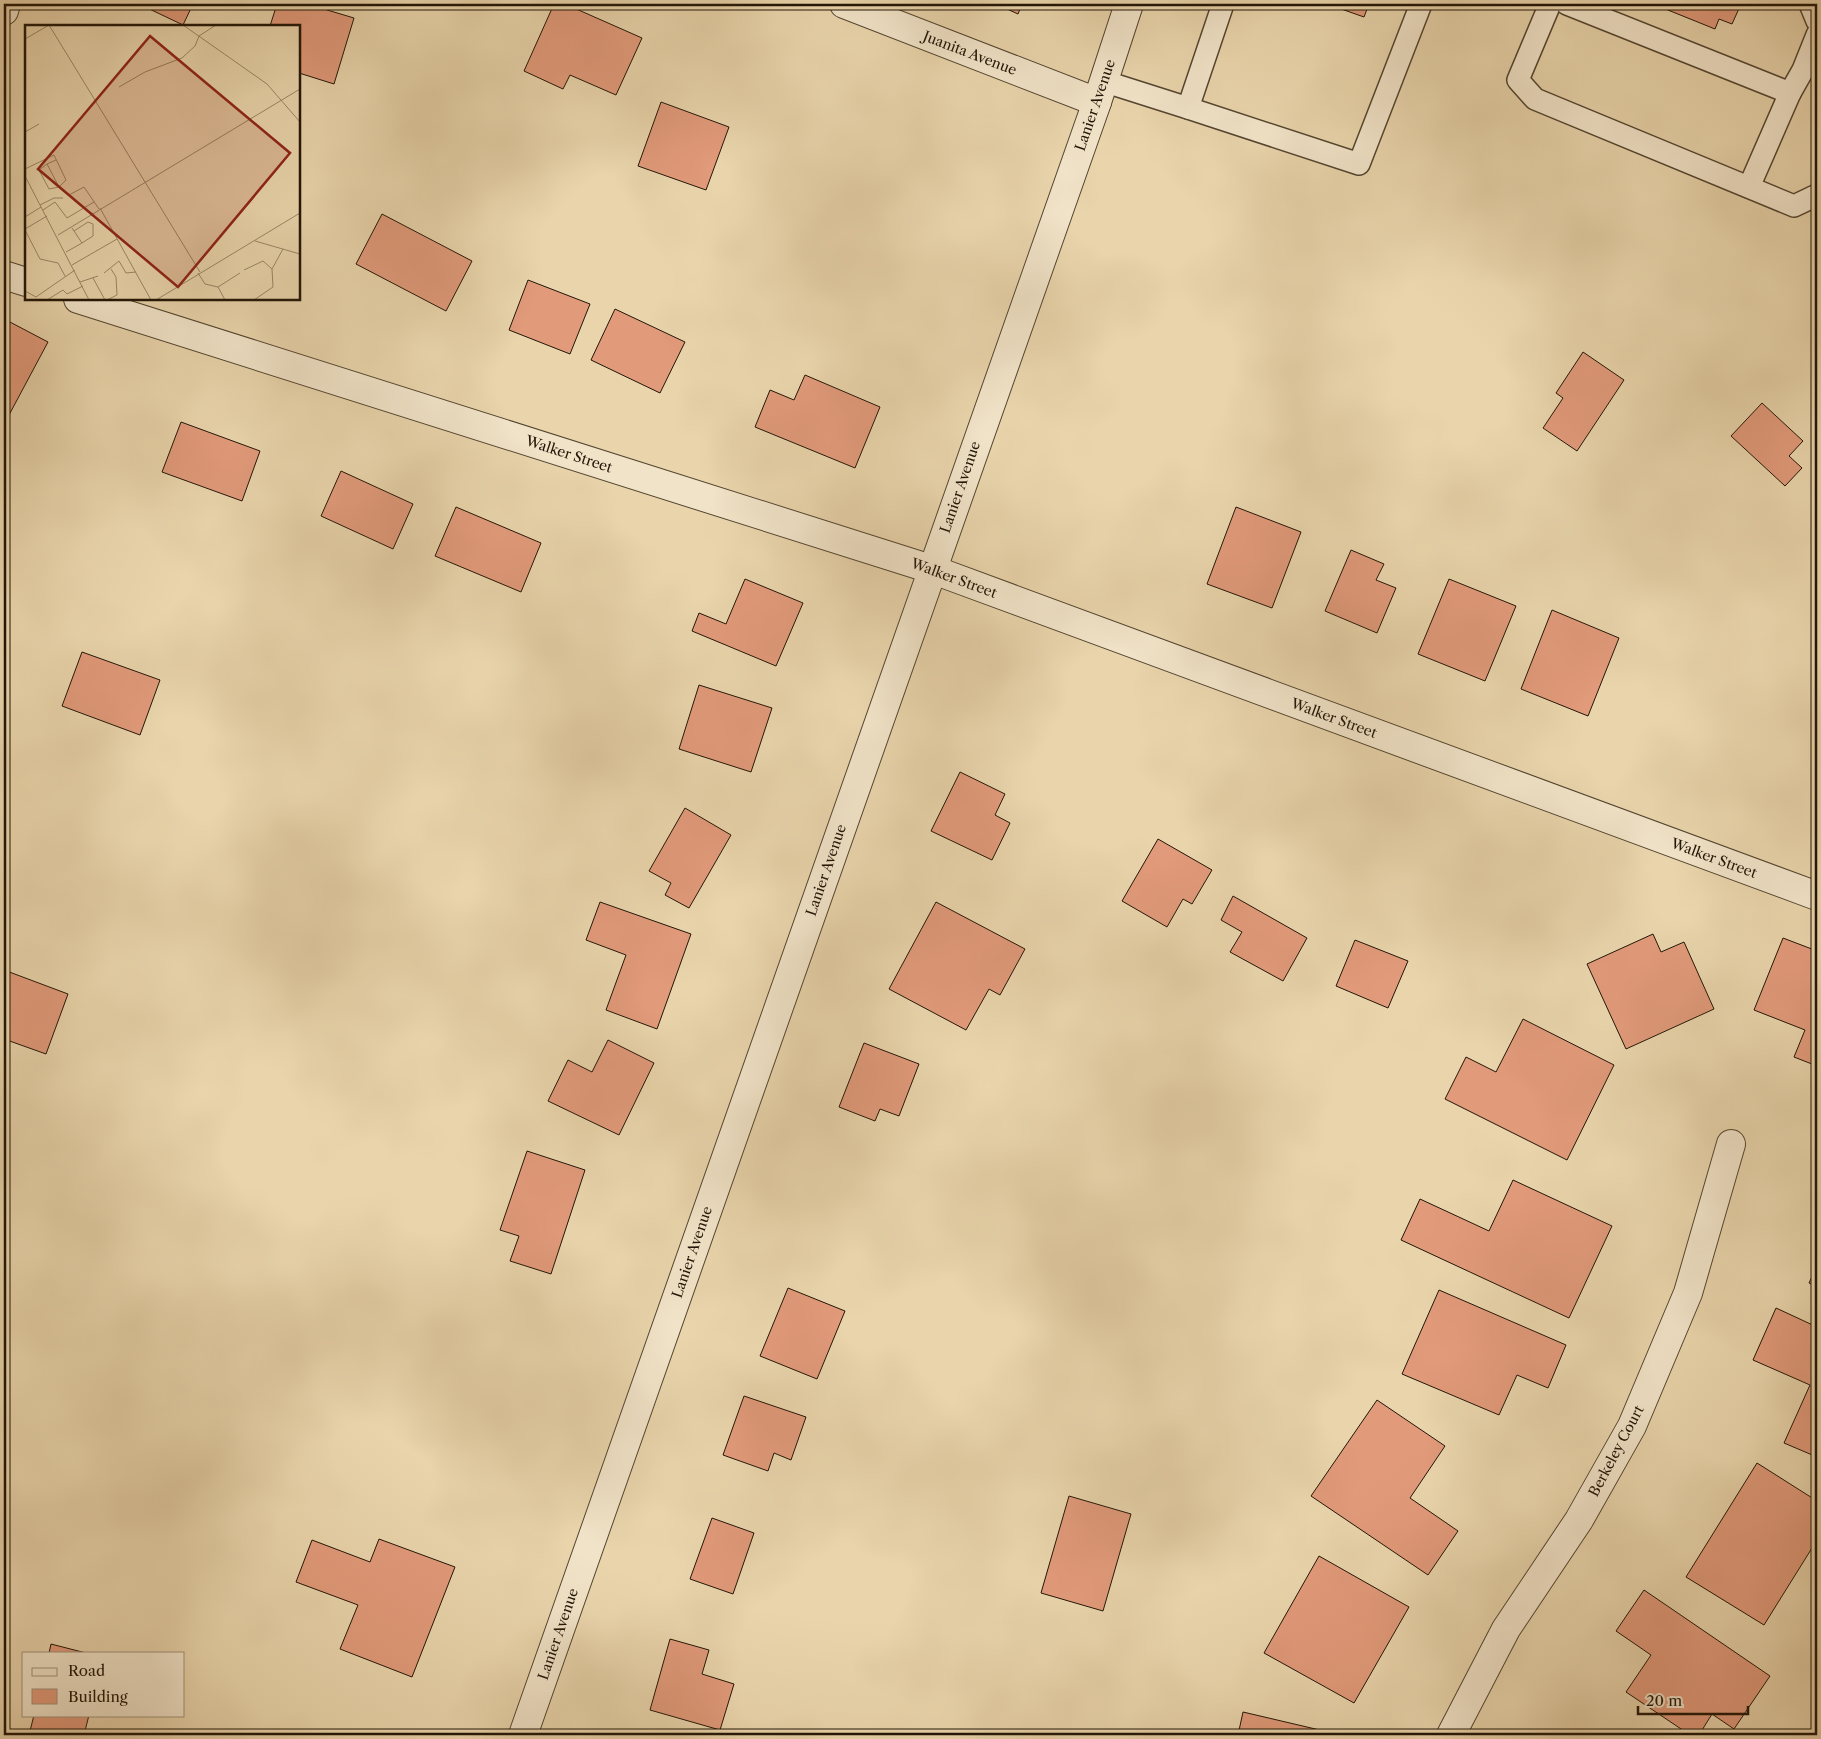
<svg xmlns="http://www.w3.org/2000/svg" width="1821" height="1739" viewBox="0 0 1821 1739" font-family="'Libre Caslon Text',serif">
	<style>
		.building { fill: #e19a7a; stroke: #221607 }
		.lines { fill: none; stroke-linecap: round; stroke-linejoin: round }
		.service-casing { stroke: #544630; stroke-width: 24 }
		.minor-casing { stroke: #544630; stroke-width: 30 }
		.tertiary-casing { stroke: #544630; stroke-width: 30 }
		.service { stroke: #f1e3c8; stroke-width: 21 }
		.minor { stroke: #f1e3c8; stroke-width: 28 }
		.tertiary { stroke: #f1e3c8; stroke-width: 28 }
		.labels { text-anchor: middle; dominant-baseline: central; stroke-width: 4; stroke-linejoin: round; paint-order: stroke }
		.street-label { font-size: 14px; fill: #221607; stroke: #f1e3c8 }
		.inset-road { fill: none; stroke: #998869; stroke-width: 1 }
		.view { fill: #8f2418; fill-opacity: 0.15; stroke: #8f2418; stroke-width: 2.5 }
		.inset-edge { fill: none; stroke: #221607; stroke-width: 2.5 }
	</style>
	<rect width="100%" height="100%" fill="#e9d4ab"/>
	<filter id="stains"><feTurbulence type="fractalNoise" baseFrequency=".004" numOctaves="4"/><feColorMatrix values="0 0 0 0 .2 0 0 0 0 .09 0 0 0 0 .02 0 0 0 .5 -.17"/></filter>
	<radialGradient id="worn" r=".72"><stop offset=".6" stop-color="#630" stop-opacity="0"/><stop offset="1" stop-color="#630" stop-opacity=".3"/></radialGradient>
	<g class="building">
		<path d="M139 4H193L183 25Z"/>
		<path d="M277 4H307L354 18 334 84 299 73V26H270Z"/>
		<path d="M554 4H565L642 38 616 95 570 75 563 89 524 71Z"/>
		<path d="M996 4H1022L1018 14Z"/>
		<path d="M1327 4H1369L1364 17Z"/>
		<path d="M1449 4H1464L1463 9Z"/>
		<path d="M1653 4H1741L1732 24 1719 19 1715 29Z"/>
		<path d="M661 102 729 127 706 190 638 166Z"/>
		<path d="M382 214 472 261 446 311 356 264Z"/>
		<path d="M528 280 590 304 570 354 509 330Z"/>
		<path d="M615 309 685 342 660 393 591 360Z"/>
		<path d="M8 321 48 342 9 415 4 412V329Z"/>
		<path d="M1583 352 1624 380 1577 451 1543 428 1563 398 1556 393Z"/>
		<path d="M805 375 880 407 855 468 755 427 770 390 794 400Z"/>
		<path d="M1762 403 1803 441 1789 456 1802 468 1785 486 1731 436Z"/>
		<path d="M181 422 260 451 242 501 162 472Z"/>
		<path d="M341 471 413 504 393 549 321 516Z"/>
		<path d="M456 507 541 543 521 592 435 556Z"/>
		<path d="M1236 507 1301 532 1272 608 1207 584Z"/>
		<path d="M1351 550 1384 564 1376 580 1396 588 1377 633 1325 611Z"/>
		<path d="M745 579 803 603 776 666 692 631 699 613 726 624Z"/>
		<path d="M1449 579 1516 606 1485 681 1418 654Z"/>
		<path d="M1552 610 1619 638 1588 716 1521 689Z"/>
		<path d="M82 652 160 680 140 735 62 706Z"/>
		<path d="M699 685 772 708 751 772 679 749Z"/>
		<path d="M960 772 1005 794 995 815 1010 823 992 860 931 831Z"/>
		<path d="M685 808 731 835 689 908 665 895 671 883 649 871Z"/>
		<path d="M1158 839 1212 870 1192 904 1183 899 1167 927 1122 901Z"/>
		<path d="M1233 896 1307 938 1283 981 1230 952 1242 932 1221 920Z"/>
		<path d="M600 902 691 934 657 1029 606 1010 626 955 586 940Z"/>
		<path d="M936 902 1025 949 1000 995 989 989 966 1030 889 989Z"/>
		<path d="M1653 934 1661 952 1684 942 1714 1009 1626 1049 1587 964Z"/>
		<path d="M1783 938 1817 951V1066L1794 1057 1805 1030 1754 1010Z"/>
		<path d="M1355 940 1408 961 1388 1008 1336 986Z"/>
		<path d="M4 970 68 994 46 1054 4 1039Z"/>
		<path d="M1523 1019 1614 1065 1567 1160 1445 1099 1466 1057 1496 1072Z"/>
		<path d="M608 1040 654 1063 619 1135 548 1101 568 1060 592 1072Z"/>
		<path d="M864 1043 919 1064 899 1116 880 1109 875 1121 839 1107Z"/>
		<path d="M527 1151 585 1170 551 1274 510 1261 519 1236 500 1230Z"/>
		<path d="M1513 1180 1612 1226 1569 1318 1401 1240 1420 1199 1489 1231Z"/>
		<path d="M1817 1266V1287L1809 1283Z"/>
		<path d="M788 1288 845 1311 817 1379 760 1356Z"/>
		<path d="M1439 1290 1566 1345 1548 1388 1517 1375 1499 1415 1402 1374Z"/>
		<path d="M1776 1308 1817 1327V1457L1784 1443 1810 1385 1753 1360Z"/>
		<path d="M744 1396 806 1417 791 1460 774 1453 768 1471 723 1455Z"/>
		<path d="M1377 1400 1445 1446 1410 1498 1458 1531 1428 1575 1311 1496Z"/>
		<path d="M1757 1463 1817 1501V1540L1764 1625 1686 1577Z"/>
		<path d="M1069 1496 1131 1514 1103 1611 1041 1593Z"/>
		<path d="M712 1518 754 1533 733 1594 690 1579Z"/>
		<path d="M379 1539 455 1567 412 1677 340 1649 358 1605 296 1582 312 1540 370 1562Z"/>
		<path d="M1319 1556 1409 1607 1354 1703 1264 1653Z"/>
		<path d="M1644 1590 1770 1676 1734 1729 1712 1714 1699 1735H1690L1626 1692 1651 1655 1616 1631Z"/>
		<path d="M670 1639 709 1650 702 1674 734 1684 720 1730 650 1710Z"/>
		<path d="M51 1644 86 1653H49Z"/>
		<path d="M1243 1712 1341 1735H1238Z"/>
		<path d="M34 1715H89L84 1735H29Z"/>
	</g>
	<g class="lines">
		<defs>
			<g id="service">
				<path d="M1550 4 1518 80 1535 99 1794 206 1817 195"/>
				<path d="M1567 4 1790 93 1749 187"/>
				<path d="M1810 4 1817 21"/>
				<path d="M1103 81 1188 108 1359 164 1421 4"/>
				<path d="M1790 93 1803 70 1817 35"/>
				<path d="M1188 108 1223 4"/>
			</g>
			<g id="minor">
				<path d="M844 4 1097 102"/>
				<path d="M4 275 26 282"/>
				<path d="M78 299 931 569 1817 896"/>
				<path d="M523 1735 1097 102 1129 4"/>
				<path d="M1451 1735 1506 1629 1579 1520 1632 1426 1688 1293 1731 1144"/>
			</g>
			<path id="tertiary" d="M4 11 6 4"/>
		</defs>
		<use href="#service" class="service-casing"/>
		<use href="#minor" class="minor-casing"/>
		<use href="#tertiary" class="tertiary-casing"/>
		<use href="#service" class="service"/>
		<use href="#minor" class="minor"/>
		<use href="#tertiary" class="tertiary"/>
	</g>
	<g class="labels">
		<g class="street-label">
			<text transform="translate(970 53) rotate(21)">Juanita Avenue</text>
			<text transform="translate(1095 105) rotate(-71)">Lanier Avenue</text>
			<text transform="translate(569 454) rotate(18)">Walker Street</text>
			<text transform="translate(960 487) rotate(-71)">Lanier Avenue</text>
			<text transform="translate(954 578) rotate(20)">Walker Street</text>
			<text transform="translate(1334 718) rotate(20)">Walker Street</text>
			<text transform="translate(1714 858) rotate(20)">Walker Street</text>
			<text transform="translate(826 870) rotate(-71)">Lanier Avenue</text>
			<text transform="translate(692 1252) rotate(-71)">Lanier Avenue</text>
			<text transform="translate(1616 1451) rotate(-62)">Berkeley Court</text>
			<text transform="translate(558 1634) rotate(-71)">Lanier Avenue</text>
		</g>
	</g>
	<g transform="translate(25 25)">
		<rect width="275" height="275" fill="#e9d4ab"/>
		<path class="inset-road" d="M24 0 175 247M158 0 242 59 275 97M0 14 24 0M94 62 120 47 157 33 170 21 174 11 191 0M0 107 14 99M22 139 14 145 24 164 34 162M0 144 29 130 41 155 34 162 22 139 31 135M0 151 64 275M44 170 59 162 74 184M15 180 29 173H38M75 183 126 275M18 185 30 177 42 193 69 177M0 192 16 182M0 204 22 191M0 205 15 234 33 238 40 251M49 206 63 197 68 199V211L57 218M33 210 275 64M230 216 275 229M41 227 57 218 47 203M47 240 92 214M219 245 238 236 247 244M79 248 94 236 101 248 111 247M173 248 180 259 193 262 200 275M68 253 80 275M55 257 73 251M193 262 215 248M0 266 11 272 50 245M22 275 38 265 42 269 58 261M82 275 92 270 91 252 86 244M131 275 275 188M229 275 248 262 247 244 258 224"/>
		<path class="view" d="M125 11 265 128 153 262 13 144Z"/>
		<rect width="275" height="275" class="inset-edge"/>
	</g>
	<rect width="1821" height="1739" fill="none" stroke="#e9d4ab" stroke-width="20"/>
	<rect x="5" y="5" width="1811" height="1729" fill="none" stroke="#221607" stroke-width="2.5"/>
	<rect x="10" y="10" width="1801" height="1719" fill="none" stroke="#221607"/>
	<rect x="22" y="1652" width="162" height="65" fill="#f1e3c8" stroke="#9e917b"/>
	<rect x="32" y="1668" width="25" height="8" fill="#f1e3c8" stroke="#9e917b"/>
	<text x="68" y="1676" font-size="15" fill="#221607">Road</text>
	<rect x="32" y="1689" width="25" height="15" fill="#e19a7a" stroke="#9e917b"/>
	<text x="68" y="1702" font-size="15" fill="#221607">Building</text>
	<path d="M1638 1706v8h110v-8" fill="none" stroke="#221607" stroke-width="2.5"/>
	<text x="1646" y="1706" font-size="15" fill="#221607" stroke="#f1e3c8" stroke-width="4" paint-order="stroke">20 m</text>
	<rect width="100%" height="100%" filter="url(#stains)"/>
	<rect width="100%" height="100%" fill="url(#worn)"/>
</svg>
